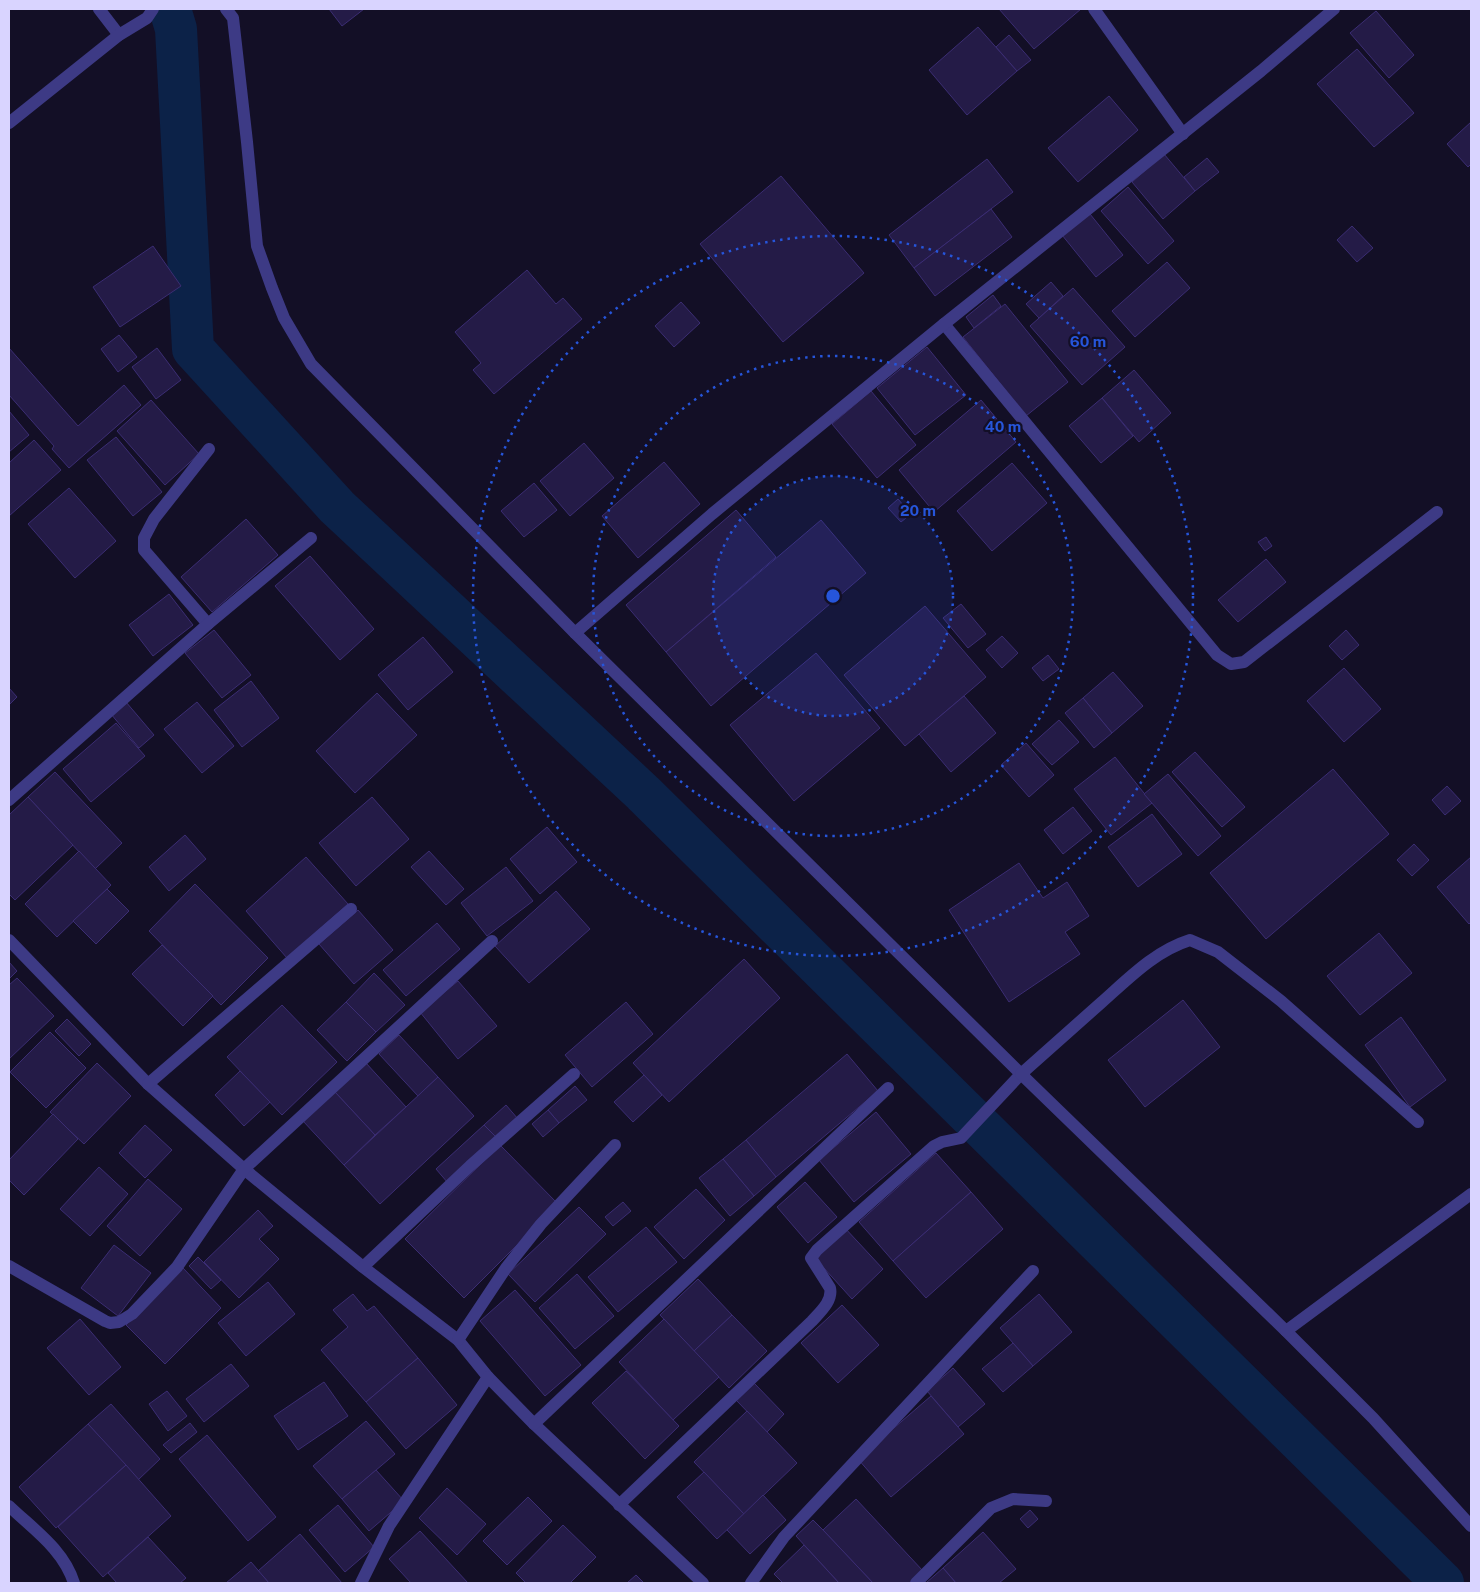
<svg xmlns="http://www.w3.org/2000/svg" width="1480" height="1592" viewBox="0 0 1480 1592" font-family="'Public Sans',sans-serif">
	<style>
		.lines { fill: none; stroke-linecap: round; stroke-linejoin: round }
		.canal { stroke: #0c2248; stroke-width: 42 }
		.building { fill: #241b47; stroke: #3b2d73 }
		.minor { stroke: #3d3a85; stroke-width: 12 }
		.ring { fill: none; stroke: #2655da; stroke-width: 2.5; stroke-dasharray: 2.5 5 }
		.centre { fill: #2655da; stroke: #130f26; stroke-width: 2.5 }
		.ring-label { font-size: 15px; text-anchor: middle; font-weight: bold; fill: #2655da; stroke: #130f26; stroke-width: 4.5; stroke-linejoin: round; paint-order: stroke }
	</style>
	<rect width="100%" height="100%" fill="#130f26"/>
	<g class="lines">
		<path class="canal" d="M170 9 176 29 193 349 337 507 643 793 1443 1583"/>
	</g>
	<g class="building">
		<path d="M329 9H364L342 26Z"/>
		<path d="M999 9H1081L1034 49Z"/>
		<path d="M1376 11 1414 55 1389 78 1350 33Z"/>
		<path d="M978 27 1017 71 967 115 929 70Z"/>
		<path d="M1009 35 1031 60 1017 71 996 47Z"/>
		<path d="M1357 49 1414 113 1374 147 1317 84Z"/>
		<path d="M1109 96 1138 130 1078 182 1048 148Z"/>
		<path d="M1471 122V164L1468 167 1447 144Z"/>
		<path d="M1164 154 1195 191 1163 219 1132 182Z"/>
		<path d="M1207 158 1219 172 1195 191 1184 177Z"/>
		<path d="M987 159 1013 192 914 268 889 235Z"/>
		<path d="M781 176 864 273 783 342 700 244Z"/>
		<path d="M1128 187 1174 241 1148 264 1101 211Z"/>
		<path d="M991 209 1012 237 935 296 914 268Z"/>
		<path d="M1090 214 1123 255 1096 277 1062 235Z"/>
		<path d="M1352 226 1373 248 1357 262 1337 240Z"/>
		<path d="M153 246 181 286 120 327 93 287Z"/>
		<path d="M1167 262 1190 288 1135 337 1112 311Z"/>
		<path d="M527 270 556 304 563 298 582 319 494 394 473 370 481 363 455 332Z"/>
		<path d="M1051 282 1063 296 1039 318 1026 304Z"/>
		<path d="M1073 288 1125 347 1082 385 1030 326Z"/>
		<path d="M993 295 1001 306 974 328 966 317Z"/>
		<path d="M681 302 700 323 674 347 655 326Z"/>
		<path d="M1005 304 1068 382 1026 416 963 337Z"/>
		<path d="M119 335 137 357 118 372 101 349Z"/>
		<path d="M927 347 966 395 915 435 877 388Z"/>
		<path d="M9 348 78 426 124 385 141 405 69 468 52 449 54 446 9 395Z"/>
		<path d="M157 348 181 380 156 399 132 367Z"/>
		<path d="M1134 370 1171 413 1139 442 1102 398Z"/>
		<path d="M871 391 916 445 877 478 832 424Z"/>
		<path d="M1102 398 1133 436 1101 463 1069 426Z"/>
		<path d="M151 400 199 454 165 485 117 431Z"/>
		<path d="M981 400 1016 442 934 512 899 470Z"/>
		<path d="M9 411 29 435 9 452Z"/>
		<path d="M116 437 162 492 133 516 87 460Z"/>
		<path d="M34 440 61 470 9 516V463Z"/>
		<path d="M584 443 614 478 570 516 540 481Z"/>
		<path d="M664 462 700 504 638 558 602 516Z"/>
		<path d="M1012 463 1047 503 992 551 957 511Z"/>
		<path d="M534 483 557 510 524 537 501 511Z"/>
		<path d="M69 488 116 541 75 578 28 524Z"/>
		<path d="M898 499 911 514 901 522 888 508Z"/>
		<path d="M736 510 776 557 666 652 626 605Z"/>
		<path d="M246 519 278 555 212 612 181 577Z"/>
		<path d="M821 520 866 573 711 706 666 652Z"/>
		<path d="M1266 537 1272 546 1265 551 1258 542Z"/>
		<path d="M310 556 374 629 340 660 275 586Z"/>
		<path d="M1266 559 1286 582 1238 622 1218 600Z"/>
		<path d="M169 594 193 625 153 656 129 625Z"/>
		<path d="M961 604 986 634 968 648 943 618Z"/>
		<path d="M925 606 986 677 905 746 844 675Z"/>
		<path d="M214 630 251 675 222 698 185 653Z"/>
		<path d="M1346 630 1359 645 1342 660 1329 646Z"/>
		<path d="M1002 636 1018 653 1002 668 986 650Z"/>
		<path d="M423 637 453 672 408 710 378 675Z"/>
		<path d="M816 653 880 728 794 801 730 725Z"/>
		<path d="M1048 655 1059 669 1043 681 1032 668Z"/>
		<path d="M1344 668 1381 709 1344 742 1307 701Z"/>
		<path d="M1113 672 1143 706 1112 733 1083 698Z"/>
		<path d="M251 681 279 718 242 747 214 710Z"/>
		<path d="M9 688 17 697 9 705Z"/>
		<path d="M377 693 417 735 355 793 316 751Z"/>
		<path d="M964 696 996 733 951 772 919 734Z"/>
		<path d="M1083 698 1112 733 1094 748 1065 713Z"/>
		<path d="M126 702 154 735 139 748 111 714Z"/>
		<path d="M197 702 234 746 202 773 164 729Z"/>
		<path d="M1059 720 1079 742 1052 765 1032 744Z"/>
		<path d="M116 723 145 756 91 802 63 769Z"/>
		<path d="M1026 743 1054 775 1029 797 1001 765Z"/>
		<path d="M1195 752 1245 807 1222 827 1172 772Z"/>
		<path d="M1115 757 1152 803 1111 835 1074 789Z"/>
		<path d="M1333 769 1389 834 1266 939 1210 873Z"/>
		<path d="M55 772 122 843 95 869 28 797Z"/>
		<path d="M1168 774 1221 836 1198 856 1144 794Z"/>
		<path d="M1447 786 1461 801 1445 815 1432 800Z"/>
		<path d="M28 797 73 845 15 900 9 894V815Z"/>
		<path d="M372 797 409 839 356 886 319 843Z"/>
		<path d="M1073 807 1092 831 1063 854 1044 830Z"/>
		<path d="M1152 814 1182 854 1138 887 1108 847Z"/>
		<path d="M547 827 577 862 540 894 510 859Z"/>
		<path d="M185 835 206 859 169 891 149 867Z"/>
		<path d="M1414 844 1429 860 1412 876 1397 860Z"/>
		<path d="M79 851 111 885 57 937 25 904Z"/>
		<path d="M429 851 464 889 446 905 411 867Z"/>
		<path d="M306 857 348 904 287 958 246 911Z"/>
		<path d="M1471 857V922L1469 924 1437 887Z"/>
		<path d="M1019 863 1043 898 1067 882 1089 916 1065 932 1080 954 1009 1002 949 910Z"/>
		<path d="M506 867 533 901 487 936 461 903Z"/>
		<path d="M195 884 268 958 221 1005 149 931Z"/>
		<path d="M107 889 129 911 96 944 73 921Z"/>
		<path d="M556 891 590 929 529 983 495 946Z"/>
		<path d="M358 910 393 950 354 984 319 944Z"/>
		<path d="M437 923 460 949 406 996 383 970Z"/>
		<path d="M1379 933 1412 973 1360 1015 1327 976Z"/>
		<path d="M162 945 213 996 183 1026 132 974Z"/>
		<path d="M744 959 780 998 669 1102 633 1063Z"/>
		<path d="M9 962 17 971 9 979Z"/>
		<path d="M374 973 405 1005 376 1032 346 1002Z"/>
		<path d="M17 978 54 1016 9 1059V985Z"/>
		<path d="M458 981 497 1026 458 1059 420 1012Z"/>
		<path d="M1183 1000 1220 1047 1145 1107 1108 1060Z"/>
		<path d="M346 1002 376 1032 347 1061 317 1030Z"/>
		<path d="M626 1002 653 1034 592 1087 565 1055Z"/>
		<path d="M282 1005 337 1062 282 1115 227 1057Z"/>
		<path d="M1401 1017 1446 1080 1410 1107 1365 1045Z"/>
		<path d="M67 1019 91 1044 79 1056 55 1031Z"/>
		<path d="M50 1032 86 1068 46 1108 10 1072Z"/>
		<path d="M399 1035 438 1077 418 1096 379 1054Z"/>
		<path d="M847 1054 878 1091 776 1177 746 1140Z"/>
		<path d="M97 1063 131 1096 84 1144 50 1112Z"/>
		<path d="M366 1063 406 1107 375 1135 335 1092Z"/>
		<path d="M240 1071 270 1102 244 1126 215 1095Z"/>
		<path d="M644 1075 662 1095 633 1122 614 1102Z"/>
		<path d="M438 1077 474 1116 380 1204 344 1165Z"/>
		<path d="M575 1086 587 1100 559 1123 548 1110Z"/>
		<path d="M335 1092 375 1135 344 1165 303 1121Z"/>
		<path d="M506 1105 518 1119 497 1138 484 1125Z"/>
		<path d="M548 1110 559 1123 543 1137 532 1124Z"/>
		<path d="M876 1112 911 1154 854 1202 819 1160Z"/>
		<path d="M53 1114 78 1139 24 1195 9 1180V1160Z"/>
		<path d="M145 1125 172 1150 145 1178 119 1153Z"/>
		<path d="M484 1125 497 1138 448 1183 436 1169Z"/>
		<path d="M746 1140 776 1177 754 1196 723 1159Z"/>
		<path d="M500 1145 558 1204 464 1298 405 1239Z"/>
		<path d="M936 1153 971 1192 893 1261 859 1222Z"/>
		<path d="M723 1159 754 1196 730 1216 699 1178Z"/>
		<path d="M99 1167 128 1194 90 1236 60 1209Z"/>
		<path d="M148 1179 182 1209 140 1256 107 1226Z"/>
		<path d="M805 1182 837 1217 808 1243 777 1207Z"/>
		<path d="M696 1189 725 1220 684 1259 654 1227Z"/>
		<path d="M971 1192 1003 1229 926 1298 893 1261Z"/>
		<path d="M623 1202 631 1211 613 1226 605 1217Z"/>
		<path d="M579 1207 606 1234 535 1302 508 1274Z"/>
		<path d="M258 1210 273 1226 259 1239 279 1259 239 1298 204 1262Z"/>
		<path d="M646 1227 677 1262 618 1312 588 1277Z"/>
		<path d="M844 1227 883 1269 852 1299 813 1256Z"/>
		<path d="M114 1245 151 1273 118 1316 81 1288Z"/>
		<path d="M198 1257 221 1280 211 1289 189 1266Z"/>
		<path d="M183 1268 221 1308 165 1364 126 1325Z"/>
		<path d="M577 1274 614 1316 575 1349 539 1308Z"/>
		<path d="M698 1279 732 1315 694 1351 660 1315Z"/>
		<path d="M268 1282 295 1314 246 1356 218 1323Z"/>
		<path d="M515 1290 581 1365 545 1396 480 1321Z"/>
		<path d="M353 1294 367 1311 374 1306 418 1358 366 1402 321 1350 348 1327 333 1310Z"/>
		<path d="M1039 1294 1072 1332 1033 1366 1000 1328Z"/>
		<path d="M842 1305 879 1345 838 1383 801 1343Z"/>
		<path d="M732 1315 767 1351 729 1388 694 1351Z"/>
		<path d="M80 1319 121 1367 89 1395 47 1348Z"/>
		<path d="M664 1319 719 1377 673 1420 619 1362Z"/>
		<path d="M1013 1343 1033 1366 1003 1392 982 1369Z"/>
		<path d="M418 1358 457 1405 406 1449 366 1402Z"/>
		<path d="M231 1364 249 1386 204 1422 186 1399Z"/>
		<path d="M953 1368 985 1404 958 1427 927 1391Z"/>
		<path d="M626 1371 679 1426 645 1459 592 1403Z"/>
		<path d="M324 1382 348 1416 298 1450 274 1416Z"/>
		<path d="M754 1383 784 1414 767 1432 736 1400Z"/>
		<path d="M167 1391 187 1416 168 1431 149 1404Z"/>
		<path d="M931 1396 964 1434 891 1497 858 1459Z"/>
		<path d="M111 1404 160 1459 138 1480 88 1424Z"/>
		<path d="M747 1411 797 1463 744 1514 694 1462Z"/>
		<path d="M366 1421 395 1454 342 1499 313 1466Z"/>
		<path d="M190 1423 197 1432 171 1453 163 1445Z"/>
		<path d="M88 1424 126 1465 56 1528 19 1487Z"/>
		<path d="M207 1435 276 1517 248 1541 179 1459Z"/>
		<path d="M126 1465 171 1516 103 1577 58 1527Z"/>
		<path d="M376 1470 404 1501 369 1531 342 1499Z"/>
		<path d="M704 1472 744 1514 717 1539 677 1497Z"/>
		<path d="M447 1488 486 1524 457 1555 419 1518Z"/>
		<path d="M763 1495 786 1520 750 1554 727 1530Z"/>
		<path d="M528 1497 552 1521 507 1565 483 1541Z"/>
		<path d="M856 1499 923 1571 910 1583H873L823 1530Z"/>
		<path d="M338 1505 374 1547 345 1572 309 1530Z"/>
		<path d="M1030 1510 1038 1519 1028 1528 1020 1519Z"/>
		<path d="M813 1520 823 1530 873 1583H839L796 1536Z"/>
		<path d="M563 1525 596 1557 570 1583H526L516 1573Z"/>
		<path d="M420 1531 468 1583H411L389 1559Z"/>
		<path d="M983 1532 1016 1569 999 1583H956L943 1568Z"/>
		<path d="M300 1534 342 1583H269L258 1571Z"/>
		<path d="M148 1537 186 1578 180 1583H117L108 1573Z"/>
		<path d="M804 1545 839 1583H783L774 1574Z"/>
		<path d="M251 1562 269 1583H226Z"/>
		<path d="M943 1568 956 1583H926Z"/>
		<path d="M636 1575 644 1583H627Z"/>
	</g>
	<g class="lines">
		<g class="minor">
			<path d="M99 9 119 35"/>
			<path d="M226 9 233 18 247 142 257 246 272 288 284 318 311 364 575 633 1021 1074 961 1138 942 1142 934 1146 817 1250 811 1258 830 1288C833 1301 820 1312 812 1321L619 1505"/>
			<path d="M1094 9 1183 134"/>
			<path d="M9 123 119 35 147 18 153 9"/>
			<path d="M944 324 1217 655 1231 664 1244 662 1437 512"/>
			<path d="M208 624 144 550V538L154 519 209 449"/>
			<path d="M575 633 712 514 944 324 1261 71 1334 9"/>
			<path d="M9 800 208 624 311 538"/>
			<path d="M9 940 148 1084 244 1169 363 1267 458 1340 488 1377 534 1424 703 1583"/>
			<path d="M148 1084 351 909"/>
			<path d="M1418 1122 1281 1001 1218 952 1190 940C1155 951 1129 978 1102 1002 1075 1026 1048 1050 1021 1074L1286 1331 1373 1418 1471 1526"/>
			<path d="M9 1266 105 1321 110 1323 119 1322 132 1314 177 1267 244 1169 492 941"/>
			<path d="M363 1267 470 1166 574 1074"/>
			<path d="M1286 1331 1471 1194"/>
			<path d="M458 1340 506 1268 541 1224 615 1145"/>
			<path d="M534 1424 888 1088"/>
			<path d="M9 1506C34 1530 63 1549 74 1583"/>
			<path d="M361 1583 389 1526 488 1377"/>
			<path d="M751 1583 784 1537 1033 1271"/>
			<path d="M916 1583 991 1508 1013 1499 1046 1501"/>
		</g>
	</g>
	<circle cx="833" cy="596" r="120" fill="#2655da" fill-opacity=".12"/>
	<g class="ring">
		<circle cx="833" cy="596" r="120"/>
		<circle cx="833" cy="596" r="240"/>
		<circle cx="833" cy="596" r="360"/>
	</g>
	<circle cx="833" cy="596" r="8" class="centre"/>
	<g class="ring-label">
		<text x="1088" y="347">60 m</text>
		<text x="1003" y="432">40 m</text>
		<text x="918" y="516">20 m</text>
	</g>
	<rect width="1480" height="1592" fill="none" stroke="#d9d4ff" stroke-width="20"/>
</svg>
